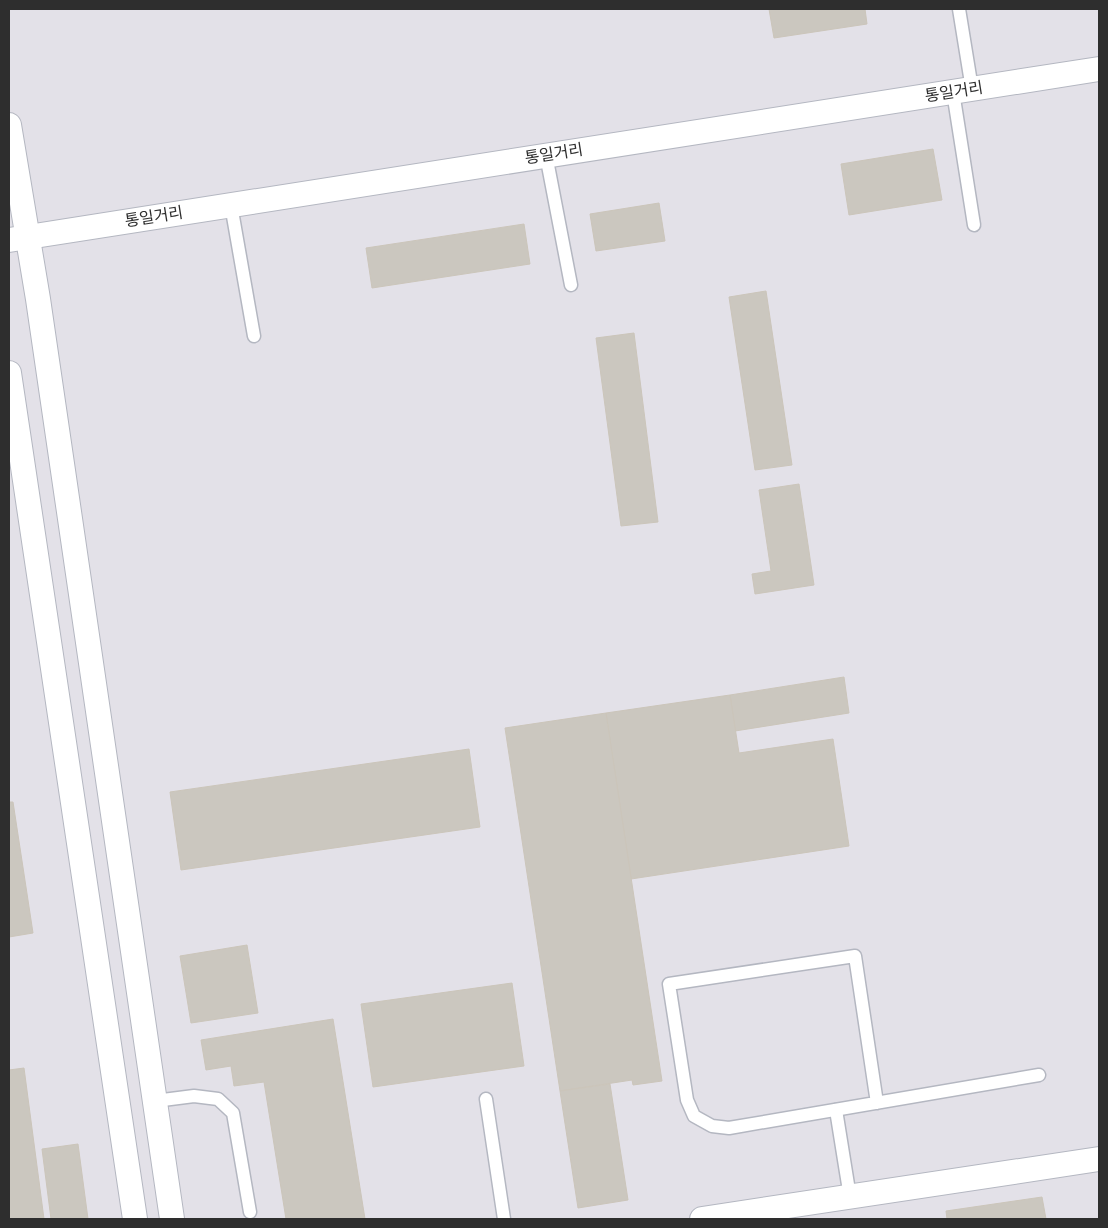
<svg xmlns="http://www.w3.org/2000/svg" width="1108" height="1228" viewBox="0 0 1108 1228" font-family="'Source Sans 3','Noto Sans KR',sans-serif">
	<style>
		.industrial { fill: #e3e1e8 }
		.building { fill: #cbc7bf; stroke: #cbc5ba }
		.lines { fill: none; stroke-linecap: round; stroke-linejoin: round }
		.lane-casing { stroke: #b4b7c1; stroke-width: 15 }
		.street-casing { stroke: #b4b7c1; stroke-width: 26 }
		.lane { stroke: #fff; stroke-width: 12 }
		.street { stroke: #fff; stroke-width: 24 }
		.labels { text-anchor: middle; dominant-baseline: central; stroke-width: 5; stroke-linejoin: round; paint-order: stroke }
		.street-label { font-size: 16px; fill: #2e2e2e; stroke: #fff }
	</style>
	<rect width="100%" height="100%" fill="#efe9e1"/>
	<rect class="industrial" x="9" y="9" width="1090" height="1210"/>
	<g class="building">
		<path d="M769 9H865L867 24 774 38Z"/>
		<path d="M933 149 942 200 849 215 841 164Z"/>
		<path d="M659 203 665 241 596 251 590 214Z"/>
		<path d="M524 224 530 264 372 288 366 248Z"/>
		<path d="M766 291 792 465 755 470 729 297Z"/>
		<path d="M634 333 658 522 621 526 596 338Z"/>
		<path d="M799 484 814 585 755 594 752 574 771 571 759 490Z"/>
		<path d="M844 677 849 713 735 731 730 695Z"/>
		<path d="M730 695 739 753 833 739 849 846 631 879 606 713Z"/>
		<path d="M606 713 662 1081 633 1085 632 1080 560 1091 505 728Z"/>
		<path d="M469 749 480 827 181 870 170 792Z"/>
		<path d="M9 802H13L33 933 9 937Z"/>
		<path d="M247 945 258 1013 191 1023 180 956Z"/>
		<path d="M512 983 524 1066 373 1087 361 1004Z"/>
		<path d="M333 1019 365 1219H286L264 1082 234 1086 231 1066 206 1070 201 1040Z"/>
		<path d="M24 1068 44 1219H9V1070Z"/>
		<path d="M610 1084 628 1200 578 1208 560 1091Z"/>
		<path d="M78 1144 88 1219H51L42 1149Z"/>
		<path d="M1042 1197 1046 1219H947L946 1211Z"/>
	</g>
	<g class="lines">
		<defs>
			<g id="lane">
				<path d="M959 9 972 89"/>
				<path d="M953 92 974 225"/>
				<path d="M546 155 571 285"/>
				<path d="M231 205 254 336"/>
				<path d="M486 1099 504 1219"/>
				<path d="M155 1101 194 1096 218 1099 233 1113 250 1212"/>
				<path d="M877 1103 855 956 669 984 687 1100 694 1116 712 1126 729 1128 1039 1075"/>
				<path d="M836 1110 850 1197"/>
			</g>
			<g id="street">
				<path d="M9 125 38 299 172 1219"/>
				<path d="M9 240 1099 69"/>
				<path d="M9 373 135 1219"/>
				<path d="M702 1219 1099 1159"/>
			</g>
		</defs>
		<use href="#lane" class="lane-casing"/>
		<use href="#street" class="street-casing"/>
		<use href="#lane" class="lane"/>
		<use href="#street" class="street"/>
	</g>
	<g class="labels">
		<g class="street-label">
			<text transform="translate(954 92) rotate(-9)">통일거리</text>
			<text transform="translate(554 154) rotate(-9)">통일거리</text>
			<text transform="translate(154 217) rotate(-9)">통일거리</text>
		</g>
	</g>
	<rect width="1108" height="1228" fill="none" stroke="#2e2e2e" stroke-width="20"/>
</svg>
